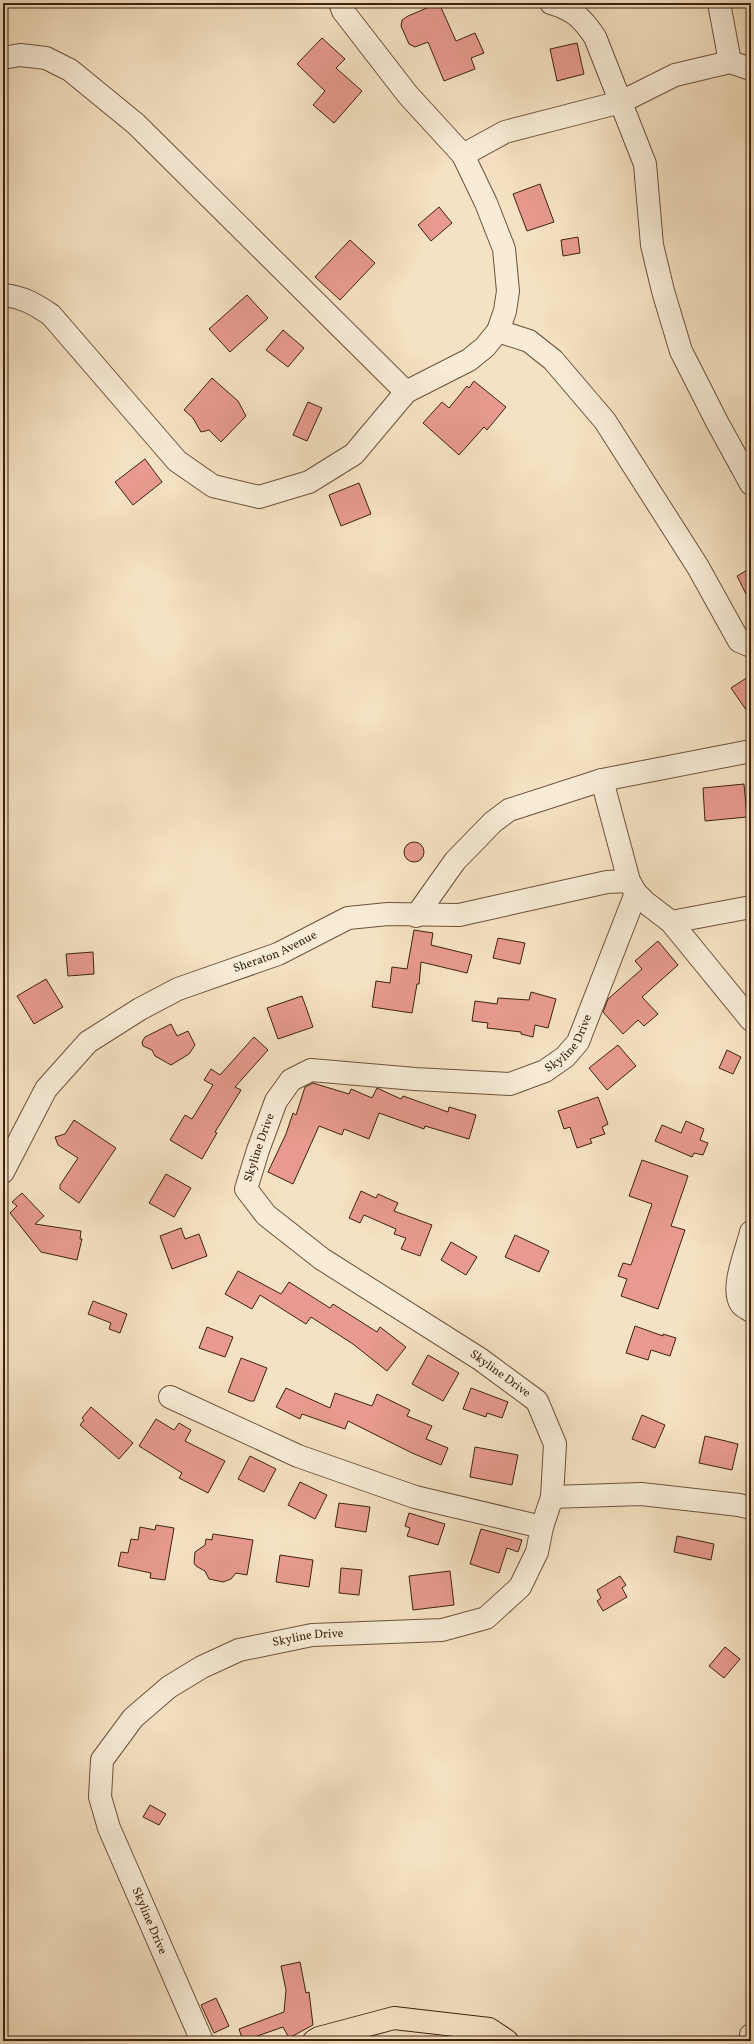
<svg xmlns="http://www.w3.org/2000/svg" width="754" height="2044" viewBox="0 0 754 2044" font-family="Vollkorn,serif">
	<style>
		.building { fill: #e79a8d; stroke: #3d2210 }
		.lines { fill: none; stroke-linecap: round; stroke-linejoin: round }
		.minor-casing { stroke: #6b523c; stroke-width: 24 }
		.major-casing { stroke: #3d2210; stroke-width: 24 }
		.minor { stroke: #f8ecd7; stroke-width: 22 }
		.major { stroke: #f5e2c2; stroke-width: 22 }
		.labels { text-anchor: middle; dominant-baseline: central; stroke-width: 3; stroke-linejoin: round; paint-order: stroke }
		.street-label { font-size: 12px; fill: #3d2210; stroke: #f8ecd7 }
	</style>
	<rect width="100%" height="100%" fill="#f5e2c2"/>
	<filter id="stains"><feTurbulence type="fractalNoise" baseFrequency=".005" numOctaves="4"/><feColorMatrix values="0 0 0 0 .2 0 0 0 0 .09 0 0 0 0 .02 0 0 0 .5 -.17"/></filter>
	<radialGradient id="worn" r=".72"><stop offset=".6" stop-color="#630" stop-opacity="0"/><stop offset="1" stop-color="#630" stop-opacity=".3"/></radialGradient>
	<g class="building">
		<path d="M439 3 456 41 475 33 484 53 471 58 475 69 444 81 428 42 415 47 409 44 401 26 402 20 408 16Z"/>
		<path d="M322 38 345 59 336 68 362 91 334 123 313 105 325 91 297 64Z"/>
		<path d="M577 43 584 74 557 81 550 49Z"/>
		<path d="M540 184 554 222 527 231 513 194Z"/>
		<path d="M439 207 452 223 431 241 418 225Z"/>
		<path d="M578 237 580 253 563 256 561 240Z"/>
		<path d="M350 240 375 263 340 300 315 277Z"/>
		<path d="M247 295 268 318 230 352 209 329Z"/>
		<path d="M283 330 304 348 288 367 266 350Z"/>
		<path d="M212 378 238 401 246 416 221 442 209 430 201 432 193 418 184 410Z"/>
		<path d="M474 381 506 407 487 430 484 427 459 455 423 423 442 402 449 408 467 386 469 388Z"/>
		<path d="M308 402 322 408 307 441 293 435Z"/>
		<path d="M145 459 162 482 133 505 115 482Z"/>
		<path d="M359 483 371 514 341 526 329 495Z"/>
		<path d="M751 568V604L737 576Z"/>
		<path d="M751 675V717L731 688Z"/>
		<path d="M744 784 747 817 705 821 703 788Z"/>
		<circle cx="414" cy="852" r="10"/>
		<path d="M414 930 433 933 431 945 472 955 467 973 421 962 419 984H417L412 1013 372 1007 376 981 390 983 392 967 407 969Z"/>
		<path d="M498 938 525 943 520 964 493 958Z"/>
		<path d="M658 941 678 965 642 997 658 1014 644 1026 638 1020 623 1034 603 1012 608 999 642 969 635 961Z"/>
		<path d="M93 952 94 974 68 976 66 954Z"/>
		<path d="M46 979 63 1007 34 1024 17 996Z"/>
		<path d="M531 992 556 999 548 1028 535 1025 533 1037 521 1034V1032L487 1028 488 1023 472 1021 475 1001 497 1004 498 998 529 1000Z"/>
		<path d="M302 996 313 1027 278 1039 267 1008Z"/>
		<path d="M171 1024 177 1036 188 1031 195 1045 189 1054 171 1065 155 1056 152 1050 143 1046 142 1042 145 1037Z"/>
		<path d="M254 1037 268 1050 235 1087 241 1090 215 1132 217 1133 202 1159 170 1140 185 1115 192 1119 213 1085 204 1080 211 1069 220 1075Z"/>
		<path d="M618 1045 636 1066 607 1090 589 1068Z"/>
		<path d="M727 1050 741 1057 733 1074 719 1068Z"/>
		<path d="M313 1083 349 1094 351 1089 372 1098 377 1088 401 1099 403 1096 448 1112 449 1107 476 1115 469 1139 425 1126 424 1129 379 1113 369 1139 344 1129 342 1135 319 1126 293 1184 268 1172 286 1134 293 1113 296 1115 305 1087Z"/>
		<path d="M598 1097 608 1124 602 1127 605 1134 590 1139 592 1143 577 1148 570 1127 564 1129 558 1111Z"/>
		<path d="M74 1120 116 1148 79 1203 60 1189V1185L78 1158 58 1145 55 1137 65 1134Z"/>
		<path d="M686 1121 704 1129 700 1140 708 1143 703 1155 694 1153 692 1157 655 1141 662 1125 681 1133Z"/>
		<path d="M642 1160 688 1176 671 1226 685 1230 658 1309 621 1296 627 1279 618 1276 623 1263 631 1265 652 1204 629 1196Z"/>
		<path d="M166 1174 191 1188 174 1217 149 1203Z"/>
		<path d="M361 1191 376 1198 378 1194 398 1203 394 1211 432 1225 420 1256 401 1249 406 1238 394 1234 396 1229 364 1215 360 1223 349 1218Z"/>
		<path d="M22 1193 44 1216 35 1224 81 1231 80 1239H82L77 1260 41 1252 10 1213 17 1206 12 1202Z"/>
		<path d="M181 1228 185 1239 199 1234 207 1256 172 1269 160 1236Z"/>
		<path d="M515 1235 549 1251 539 1272 505 1257Z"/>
		<path d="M451 1242 477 1257 466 1275 441 1260Z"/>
		<path d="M238 1271 281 1294 289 1282 330 1308 333 1304 377 1332 380 1327 406 1347 387 1371 353 1344 311 1317 306 1324 260 1295 252 1309 225 1294Z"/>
		<path d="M93 1301 127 1314 120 1333 109 1329 111 1323 88 1314Z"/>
		<path d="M635 1326 663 1336V1334L676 1338 670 1356 651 1350 648 1360 626 1353Z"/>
		<path d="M207 1327 233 1337 225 1357 199 1348Z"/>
		<path d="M428 1355 459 1373 443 1401 412 1384Z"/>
		<path d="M241 1358 267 1368 254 1401H250L228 1392Z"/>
		<path d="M286 1388 330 1408 335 1393 372 1406 377 1394 410 1410 407 1416 432 1426 426 1439 448 1448 441 1465 412 1453 348 1421 345 1429 302 1414 300 1419 276 1407Z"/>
		<path d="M471 1388 508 1402 502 1418 487 1413 486 1417 463 1409Z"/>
		<path d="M91 1407 133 1443 119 1459 80 1425 84 1420 82 1418Z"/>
		<path d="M642 1415 665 1425 655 1448 632 1439Z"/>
		<path d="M156 1419 174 1430 179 1423 191 1430 185 1441 225 1461 208 1493 179 1478 182 1473 139 1446Z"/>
		<path d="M705 1436 738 1444 732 1470 699 1463Z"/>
		<path d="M475 1447 518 1455 512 1485 470 1477Z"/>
		<path d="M250 1456 276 1469 264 1492 238 1479Z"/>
		<path d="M300 1482 327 1495 315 1519 288 1505Z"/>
		<path d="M339 1503 370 1507 366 1532 335 1527Z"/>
		<path d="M409 1513 445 1524 438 1545 407 1536 410 1528 405 1526Z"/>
		<path d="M156 1525 174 1528 165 1580 150 1578 151 1573 118 1566 121 1552 128 1553 131 1539 138 1540 140 1527 155 1530Z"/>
		<path d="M481 1529 522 1540 518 1552 507 1548 499 1573 470 1564Z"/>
		<path d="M213 1534 253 1540 247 1575 236 1573 231 1579 223 1582 209 1579 205 1571 196 1566 194 1563 195 1552 205 1545 206 1539 212 1540Z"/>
		<path d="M677 1536 714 1544 711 1560 674 1552Z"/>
		<path d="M280 1555 313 1560 309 1587 276 1582Z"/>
		<path d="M341 1568 362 1570 359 1595 339 1593Z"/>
		<path d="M450 1571 454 1605 413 1610 409 1576Z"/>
		<path d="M620 1576 626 1585 622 1588 627 1597 603 1611 597 1601 601 1598 597 1590Z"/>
		<path d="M725 1647 740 1659 724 1678 709 1666Z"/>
		<path d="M150 1805 166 1814 159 1825 143 1817Z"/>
		<path d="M300 1962 306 1993 309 1992 313 2025 289 2038 283 2027 243 2041 239 2029 284 2012 286 1990 281 1966Z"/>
		<path d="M216 1998 229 2026 214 2033 201 2005Z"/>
	</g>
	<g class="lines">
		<defs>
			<g id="minor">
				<path d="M551 3C574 10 582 18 595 37L645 164 652 245 663 291 681 351 717 422 751 484"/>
				<path d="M719 3 730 62"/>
				<path d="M3 58 20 55 46 58 70 70 136 124 406 392"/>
				<path d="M463 155 505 132 621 102 675 75 730 62 751 69"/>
				<path d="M3 295C23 297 35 304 51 315L177 461 213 486 259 497 309 482 354 454 406 392 469 360 485 347 498 331 505 311 508 291 504 249 486 203 463 155 408 95 343 11 340 3"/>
				<path d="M498 331 529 341 553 360 605 421 698 567 739 641 751 646"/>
				<path d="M602 780 629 881 636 893 645 902 671 922 751 1020"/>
				<path d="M416 916 455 861 493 822 509 810 602 780 751 751"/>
				<path d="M671 922 751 907"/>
				<path id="s1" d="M3 1172 46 1089 88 1042 140 1009 178 989 278 954 348 918 388 914 459 915 607 882 629 881"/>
				<path d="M751 1232C747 1250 730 1288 741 1304 743 1307 748 1309 751 1311"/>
				<path d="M170 1397 298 1456 415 1497 542 1527"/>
				<path d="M552 1497 641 1494 739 1505 751 1508"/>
				<path id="s2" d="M202 2041 109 1828 100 1797 102 1760 133 1718 169 1687 202 1667 239 1650 312 1635 442 1630 486 1618 520 1587 537 1552 542 1527 552 1497 555 1444 537 1401 480 1359 322 1259 266 1215 246 1189 258 1150 276 1101 291 1080 311 1070 415 1079 510 1084 545 1071 565 1057 578 1042 636 893"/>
				<path d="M750 2041 751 2035"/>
			</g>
			<path id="major" d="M314 2041 319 2038 394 2018 489 2029 507 2041"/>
		</defs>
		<use href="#minor" class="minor-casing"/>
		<use href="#major" class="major-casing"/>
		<use href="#minor" class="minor"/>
		<use href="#major" class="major"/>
	</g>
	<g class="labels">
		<g class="street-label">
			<text stroke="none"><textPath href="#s1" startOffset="365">Sheraton Avenue</textPath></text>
			<text stroke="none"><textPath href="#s2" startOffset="1750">Skyline Drive</textPath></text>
			<text stroke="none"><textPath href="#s2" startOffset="1378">Skyline Drive</textPath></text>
			<text transform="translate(500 1374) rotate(36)">Skyline Drive</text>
			<text stroke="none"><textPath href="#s2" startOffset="551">Skyline Drive</textPath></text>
			<text transform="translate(149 1921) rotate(67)">Skyline Drive</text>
		</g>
	</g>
	<rect width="754" height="2044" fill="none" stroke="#f5e2c2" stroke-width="16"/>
	<rect x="4" y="4" width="746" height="2036" fill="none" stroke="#3d2210" stroke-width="2"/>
	<rect x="8" y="8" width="738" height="2028" fill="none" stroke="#3d2210"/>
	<rect width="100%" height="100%" filter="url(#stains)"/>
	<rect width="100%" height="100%" fill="url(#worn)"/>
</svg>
